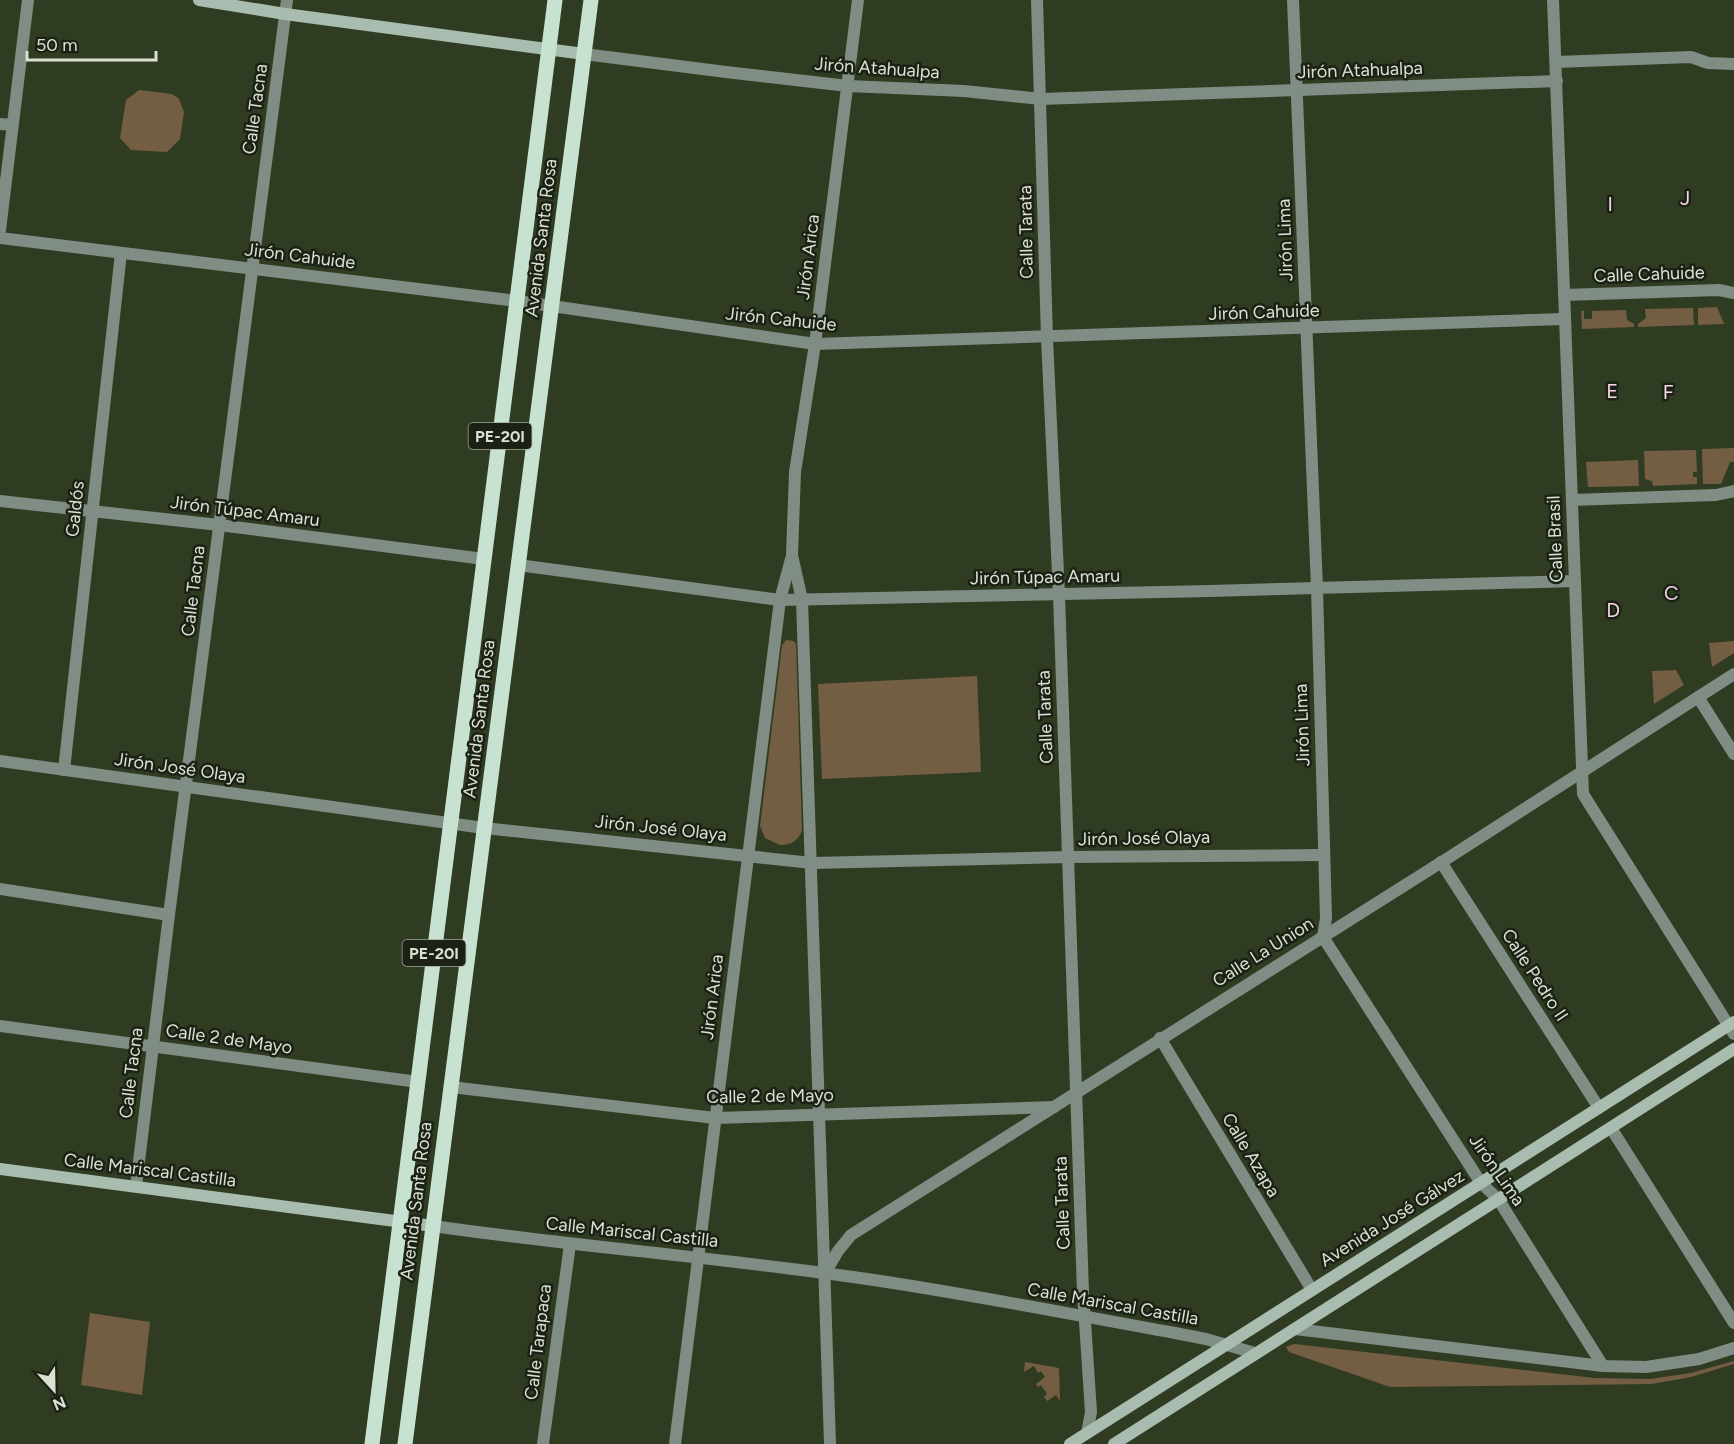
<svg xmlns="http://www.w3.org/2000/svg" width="1734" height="1444" viewBox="0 0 1734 1444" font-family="Figtree,sans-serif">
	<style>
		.green { fill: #745e43 }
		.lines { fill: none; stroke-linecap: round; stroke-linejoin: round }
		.street { stroke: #7f8d84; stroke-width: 12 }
		.secondary { stroke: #a8bdaf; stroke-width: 12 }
		.primary { stroke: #c7e2d0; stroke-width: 15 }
		.labels { text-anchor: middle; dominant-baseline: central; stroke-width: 5; stroke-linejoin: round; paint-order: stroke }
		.shield { fill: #1b2115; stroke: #a0a799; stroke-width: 1.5 }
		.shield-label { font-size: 16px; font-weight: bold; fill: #d9e1d1 }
		.street-label { font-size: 18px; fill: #d9e1d1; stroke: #1b2115 }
		.neighbourhood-label { font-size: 20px; letter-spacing: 1.5px; fill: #f6d7e6; stroke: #1b2115 }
	</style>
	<rect width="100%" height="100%" fill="#303c22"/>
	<g class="green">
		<path d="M139 90 172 94 179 99 184 112 180 139 167 152 131 150 120 138 126 100Z"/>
		<path d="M1717 307 1724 324 1698 325V308Z"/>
		<path d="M1693 308 1694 325 1638 327V324L1646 318 1645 309Z"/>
		<path d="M1626 310 1627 320 1634 324V327L1582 329 1581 311H1584V319H1592V311Z"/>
		<path d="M1734 448V462H1730L1721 484H1703L1702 449Z"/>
		<path d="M1696 450 1697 472H1693V477H1697V484L1653 486 1652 481 1645 479 1644 451Z"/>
		<path d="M1638 460 1639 486 1588 487 1586 462Z"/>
		<path d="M786 640 794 641 796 644 802 830C799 841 790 845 780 845L765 838 760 826 782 645Z"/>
		<path d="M1734 641V653L1712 667 1709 643Z"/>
		<path d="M1676 670 1684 685 1654 704 1652 671Z"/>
		<path d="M977 676 981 772 822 779 818 684Z"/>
		<path d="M90 1313 150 1322 142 1395 81 1385Z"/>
		<path d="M1294 1344 1595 1378 1650 1379 1691 1373 1734 1361V1364L1691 1377 1652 1384 1390 1387 1289 1352 1286 1347Z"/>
		<path d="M1025 1362 1059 1368 1060 1401 1056 1395 1047 1401 1044 1397 1047 1394 1041 1385 1038 1387 1036 1384 1045 1377 1041 1371 1038 1373 1034 1366 1024 1372Z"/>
	</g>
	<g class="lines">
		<g class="street">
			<path d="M1037 0 1047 338 1059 595 1083 1292 1091 1412 1087 1433"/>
			<path d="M1293 0 1317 588 1326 918 1323 937 1472 1169 1481 1183 1498 1199 1603 1366"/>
			<path d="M1553 0 1583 794 1734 1034"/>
			<path d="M584 54 726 72 848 86 964 91 1041 99 1557 81"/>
			<path d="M1556 62 1691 57 1708 63 1734 64"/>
			<path d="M0 124 12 125"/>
			<path d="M0 230 28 0"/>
			<path d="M0 238 517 301 815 344 1564 319"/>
			<path d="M1564 295 1719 290 1734 293"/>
			<path d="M1572 500 1716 495 1734 491"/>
			<path d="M0 501 219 525 484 559"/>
			<path d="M518 565 780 600 1210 591 1575 581"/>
			<path d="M1698 697 1734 754"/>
			<path d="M0 761 484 828 812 863 1068 857 1324 855"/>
			<path d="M64 770 121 253"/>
			<path d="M1441 862 1599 1108"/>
			<path d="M0 889 169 915"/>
			<path d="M0 1026 418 1082"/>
			<path d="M1160 1038 1312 1290"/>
			<path d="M451 1087 715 1118 1054 1107"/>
			<path d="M1611 1128 1734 1323"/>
			<path d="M136 1186 169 915 287 0"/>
			<path d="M433 1226C572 1246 713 1257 853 1277 961 1292 1068 1314 1175 1333L1206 1339 1255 1353"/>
			<path d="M825 1273 838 1251 851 1235 1448 858 1734 674"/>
			<path d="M1295 1329 1603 1366 1646 1367 1699 1359 1734 1348"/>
			<path d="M543 1444 570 1244"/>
			<path d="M675 1444 780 600 791 559"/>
			<path d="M830 1444 802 600 792 555 795 472 815 344 858 0"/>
		</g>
		<g class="secondary">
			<path d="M199 0 285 14 584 54"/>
			<path d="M0 1169 433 1226"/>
			<path d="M1070 1444 1734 1022"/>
			<path d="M1114 1444 1734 1049"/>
		</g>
		<g class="primary">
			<path d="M372 1444 555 0"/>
			<path d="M405 1444 591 0"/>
		</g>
	</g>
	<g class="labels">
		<g class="shield">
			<rect x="468.5" y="423" width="63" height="26" rx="4.5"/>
			<rect x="402.5" y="940" width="63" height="26" rx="4.5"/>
		</g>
		<g class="shield-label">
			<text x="500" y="436">PE-20I</text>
			<text x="434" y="953">PE-20I</text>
		</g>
		<g class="street-label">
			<text transform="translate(877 68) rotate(4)">Jirón Atahualpa</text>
			<text transform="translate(1360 70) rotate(-2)">Jirón Atahualpa</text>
			<text transform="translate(255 109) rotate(-82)">Calle Tacna</text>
			<text transform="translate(1026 232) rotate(-91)">Calle Tarata</text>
			<text transform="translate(541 238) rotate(-83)">Avenida Santa Rosa</text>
			<text transform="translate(1285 240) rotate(-92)">Jirón Lima</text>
			<text transform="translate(300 256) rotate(7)">Jirón Cahuide</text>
			<text transform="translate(808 257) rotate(-83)">Jirón Arica</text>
			<text transform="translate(1649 274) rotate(-2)">Calle Cahuide</text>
			<text transform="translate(1264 312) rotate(-2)">Jirón Cahuide</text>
			<text transform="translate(781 319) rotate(6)">Jirón Cahuide</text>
			<text transform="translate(75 509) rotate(-84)">Galdós</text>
			<text transform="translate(245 511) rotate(7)">Jirón Túpac Amaru</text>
			<text transform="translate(1555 539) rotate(-92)">Calle Brasil</text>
			<text transform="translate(1045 577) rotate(-1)">Jirón Túpac Amaru</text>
			<text transform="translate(193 591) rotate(-83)">Calle Tacna</text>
			<text transform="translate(1045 717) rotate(-92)">Calle Tarata</text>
			<text transform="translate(479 719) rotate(-83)">Avenida Santa Rosa</text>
			<text transform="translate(1302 725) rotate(-92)">Jirón Lima</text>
			<text transform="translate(180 768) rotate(8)">Jirón José Olaya</text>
			<text transform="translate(661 828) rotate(6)">Jirón José Olaya</text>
			<text transform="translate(1144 838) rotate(-1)">Jirón José Olaya</text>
			<text transform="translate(1263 952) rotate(-32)">Calle La Union</text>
			<text transform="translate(1535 975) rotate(57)">Calle Pedro II</text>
			<text transform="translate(712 997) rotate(-83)">Jirón Arica</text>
			<text transform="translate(229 1039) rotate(8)">Calle 2 de Mayo</text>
			<text transform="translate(131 1073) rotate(-83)">Calle Tacna</text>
			<text transform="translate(770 1096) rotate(-1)">Calle 2 de Mayo</text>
			<text transform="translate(1251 1155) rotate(59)">Calle Azapa</text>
			<text transform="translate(150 1170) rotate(7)">Calle Mariscal Castilla</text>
			<text transform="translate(1497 1170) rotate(55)">Jirón Lima</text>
			<text transform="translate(416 1201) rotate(-83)">Avenida Santa Rosa</text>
			<text transform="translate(1062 1203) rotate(-92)">Calle Tarata</text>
			<text transform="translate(1392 1218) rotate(-32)">Avenida José Gálvez</text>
			<text transform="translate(632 1232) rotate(6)">Calle Mariscal Castilla</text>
			<text transform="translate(1113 1304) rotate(10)">Calle Mariscal Castilla</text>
			<text transform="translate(538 1342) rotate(-83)">Calle Tarapaca</text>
		</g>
		<g class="neighbourhood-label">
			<text x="1686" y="198">J</text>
			<text x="1611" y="204">I</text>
			<text x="1613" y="391">E</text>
			<text x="1669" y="392">F</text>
			<text x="1672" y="593">C</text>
			<text x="1614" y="610">D</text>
		</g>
	</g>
	<g transform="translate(54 1390) rotate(158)" stroke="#1b2115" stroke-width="4.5" paint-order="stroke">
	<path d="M0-4.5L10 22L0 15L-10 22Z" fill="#d9e1d1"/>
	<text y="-9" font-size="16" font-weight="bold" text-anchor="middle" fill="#d9e1d1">N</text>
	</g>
	<path d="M27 51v9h129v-9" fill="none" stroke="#d9e1d1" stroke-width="3"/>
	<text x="36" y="51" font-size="18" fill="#d9e1d1" stroke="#1b2115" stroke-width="4.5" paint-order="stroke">50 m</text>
</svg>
